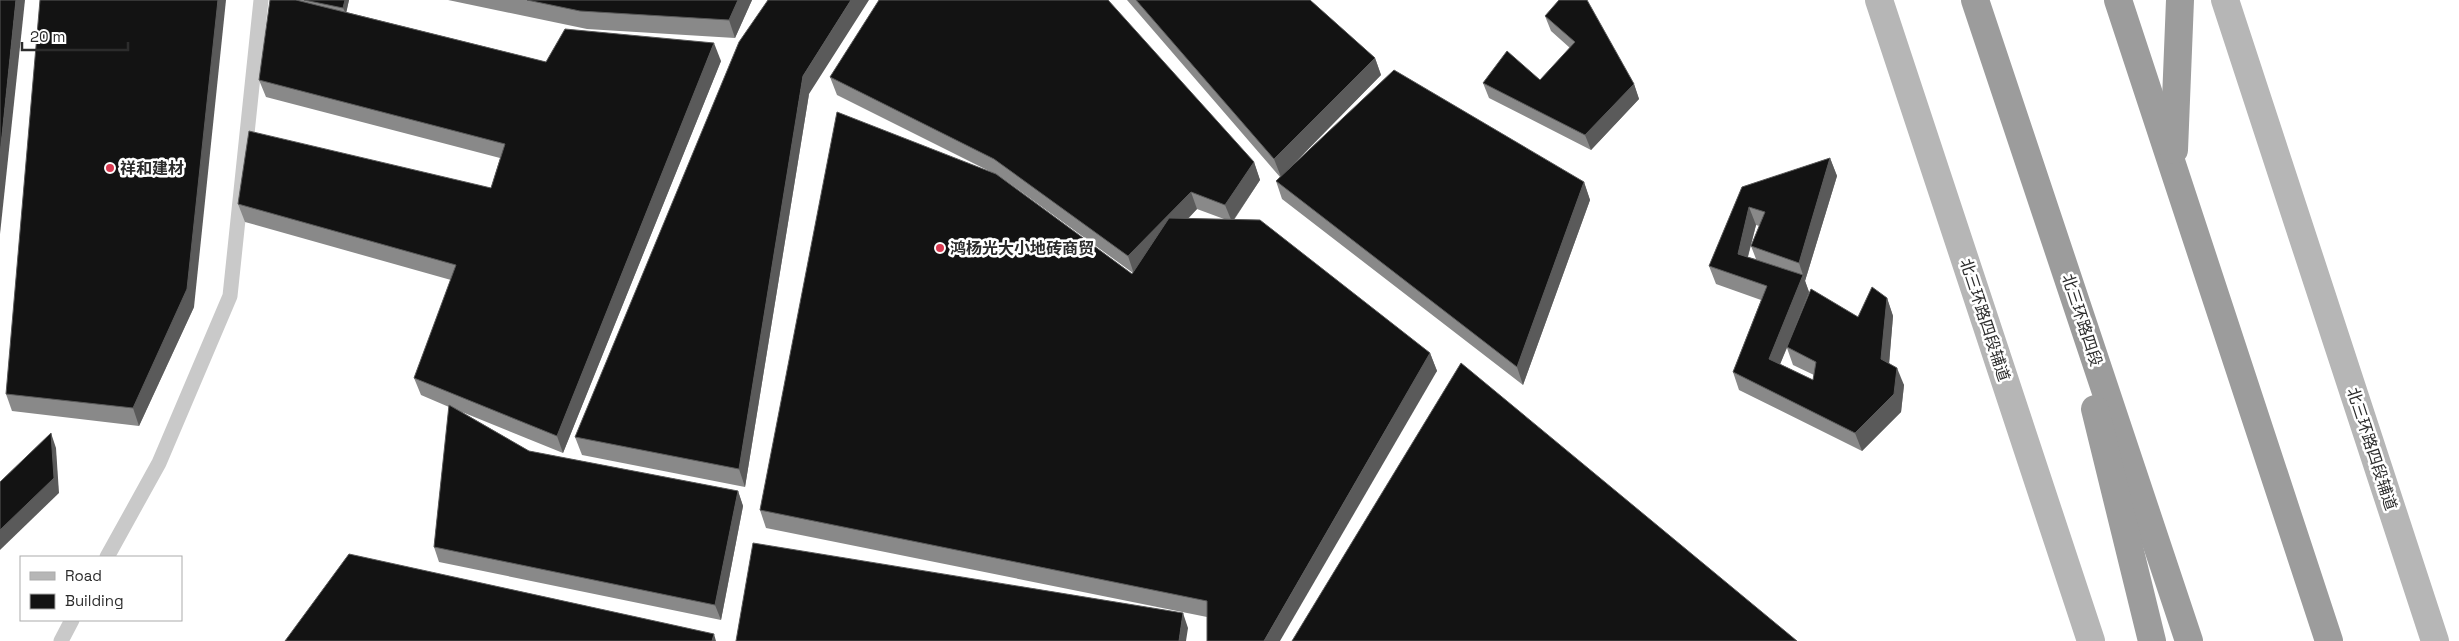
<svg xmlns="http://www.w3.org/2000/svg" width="2459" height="641" viewBox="0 0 2459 641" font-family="'Space Grotesk','Noto Sans SC',sans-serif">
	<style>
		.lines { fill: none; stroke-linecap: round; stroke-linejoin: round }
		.service { stroke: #c9c9c9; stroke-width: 15 }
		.secondary { stroke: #b6b6b6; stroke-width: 28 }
		.trunk { stroke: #9c9c9c; stroke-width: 28 }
		.wall { fill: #898989; fill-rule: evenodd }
		.shaded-wall { fill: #5a5a5a }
		.building { fill: #131313; stroke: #5a5a5a }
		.poi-dot { fill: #d83950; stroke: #fff; stroke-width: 2 }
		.labels { text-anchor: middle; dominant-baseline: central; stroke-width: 5; stroke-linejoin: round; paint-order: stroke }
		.poi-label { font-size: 16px; font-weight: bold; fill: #2c2c2c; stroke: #fff; text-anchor: start }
		.street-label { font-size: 16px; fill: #2c2c2c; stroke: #fff }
	</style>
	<rect width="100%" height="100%" fill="#fff"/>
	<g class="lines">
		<g class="service">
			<path d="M107 557 159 463 230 296 261 0"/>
			<path d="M61 641 72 620"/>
		</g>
		<g class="secondary">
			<path d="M1879 0 2091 641"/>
			<path d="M2225 0 2435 641"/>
		</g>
		<g class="trunk">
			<path d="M1975 0 2189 641"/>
			<path d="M2118 0 2329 641"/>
			<path d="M2174 150 2180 0"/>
			<path d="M2095 409 2152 641"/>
		</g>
	</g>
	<g class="wall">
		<path d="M297 0H349L346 12 546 62 721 61 563 453 462 412 529 451 738 491 743 506 721 620 439 562 434 547 449 407 421 395 414 378 451 280 245 222 238 204 491 188 500 158 266 97 259 80Z"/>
		<path d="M448 0H752L735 38 587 29Z"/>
		<path d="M1127 0H1310L1375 58 1381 75 1287 170 1584 182 1590 200 1523 385 1282 199 1276 181 1280 177Z"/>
		<path d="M1545 16 1634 84 1639 99 1591 150 1489 98 1483 83 1540 80 1570 48 1551 31Z"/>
		<path d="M830 77 1254 162 1260 180 1234 220 1430 353 1437 371 1207 617 766 528 760 510 993 173 837 95ZM998 175 1133 273 1132 274ZM1197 209 1224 219H1188Z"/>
		<path d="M809 94 745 487 582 455 575 437Z"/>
		<path d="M1830 158 1837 176 1805 281 1809 292 1858 317 1887 298 1893 316 1889 363 1904 385 1901 412 1862 451 1739 390 1733 372 1761 300 1716 284 1709 266 1742 187ZM1756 225 1759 226 1751 246 1756 259 1748 257ZM1787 348 1793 365 1814 375 1813 380 1780 364Z"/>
		<path d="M194 307 139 426 12 411 6 394Z"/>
	</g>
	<g class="shaded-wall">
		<path d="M16 0H25L0 234V155Z"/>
		<path d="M218 0H226L194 307 139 426 133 408Z"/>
		<path d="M345 0H349L346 14 343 8Z"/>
		<path d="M738 0H752L735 38 729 20Z"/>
		<path d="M851 0H869L809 94 745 487 739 469 803 76Z"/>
		<path d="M714 43 721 61 563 453 557 436Z"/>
		<path d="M1375 58 1381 75 1281 177 1274 159Z"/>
		<path d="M1634 84 1639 99 1591 150 1585 135Z"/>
		<path d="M1830 158 1837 176 1805 281 1799 263Z"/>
		<path d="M1254 162 1260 180 1232 222 1225 205Z"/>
		<path d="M1584 182 1590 200 1523 385 1517 367Z"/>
		<path d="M1191 192 1197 209 1134 274 1128 256Z"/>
		<path d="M1749 207 1756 225 1744 271 1738 254Z"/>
		<path d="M1803 275 1809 292 1775 377 1769 359Z"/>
		<path d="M1887 298 1893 316 1888 377 1881 359Z"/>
		<path d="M1430 353 1437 371 1280 641H1264Z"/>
		<path d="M1897 368 1904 385 1901 412 1862 451 1855 433Z"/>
		<path d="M51 433 56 448 59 493 0 550V530Z"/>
		<path d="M738 491 743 506 721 620 715 605Z"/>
		<path d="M1183 613 1188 628 1186 641H1179Z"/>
		<path d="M714 634 716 641H712Z"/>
	</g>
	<g class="building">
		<path d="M0 0H16L0 155Z"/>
		<path d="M40 0H218L187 289 133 408 6 394Z"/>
		<path d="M270 0H296L546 62 565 29 714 43 557 436 414 378 456 265 238 204 249 131 491 188 505 144 259 80Z"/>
		<path d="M304 0H345L343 8Z"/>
		<path d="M527 0H738L729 20 580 11Z"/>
		<path d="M768 0H851L803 76 739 469 575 437 739 42Z"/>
		<path d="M879 0H1108L1254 162 1225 205 1191 192 1128 256 994 159 830 77Z"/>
		<path d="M1136 0H1310L1375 58 1274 159Z"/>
		<path d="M1559 0H1587L1634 84 1585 135 1483 83 1507 51 1540 80 1575 42 1545 16Z"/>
		<path d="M1394 70 1584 182 1517 367 1276 181Z"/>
		<path d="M837 112 996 174 1132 274 1169 218 1260 220 1430 353 1264 641H1207V601L760 510Z"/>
		<path d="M1830 158 1799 263 1751 246 1765 212 1749 207 1738 254 1803 275 1769 359 1813 380 1816 362 1787 347 1811 289 1858 317 1872 287 1887 298 1881 359 1897 368 1894 394 1855 433 1733 372 1767 286 1709 266 1742 187Z"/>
		<path d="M1461 363 1797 641H1292Z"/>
		<path d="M449 405 529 451 738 491 715 605 434 547Z"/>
		<path d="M51 433 54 478 0 530V482Z"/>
		<path d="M753 543 1183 613 1179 641H736Z"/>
		<path d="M349 554 714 634 712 641H285Z"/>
	</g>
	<g class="poi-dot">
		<circle cx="110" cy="168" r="5"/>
		<circle cx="940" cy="248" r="5"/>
	</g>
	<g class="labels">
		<g class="poi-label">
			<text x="120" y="168">祥和建材</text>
			<text x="950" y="248">鸿杨光大小地砖商贸</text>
		</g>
		<g class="street-label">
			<text transform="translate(1985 320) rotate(72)">北三环路四段辅道</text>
			<text transform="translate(2082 320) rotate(72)">北三环路四段</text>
			<text transform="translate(2372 449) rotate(72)">北三环路四段辅道</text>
		</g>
	</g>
	<rect x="20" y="556" width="162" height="65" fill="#ffffff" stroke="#ababab"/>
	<rect x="30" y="572" width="25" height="8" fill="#b6b6b6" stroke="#ababab"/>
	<text x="65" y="581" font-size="15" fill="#2c2c2c">Road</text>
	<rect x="30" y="594" width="25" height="15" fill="#131313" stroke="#ababab"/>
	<text x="65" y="606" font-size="15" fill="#2c2c2c">Building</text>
	<path d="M22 42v8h106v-8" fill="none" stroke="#2c2c2c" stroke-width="2.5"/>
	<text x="30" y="42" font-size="15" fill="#2c2c2c" stroke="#ffffff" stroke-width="4" paint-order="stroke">20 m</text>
</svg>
